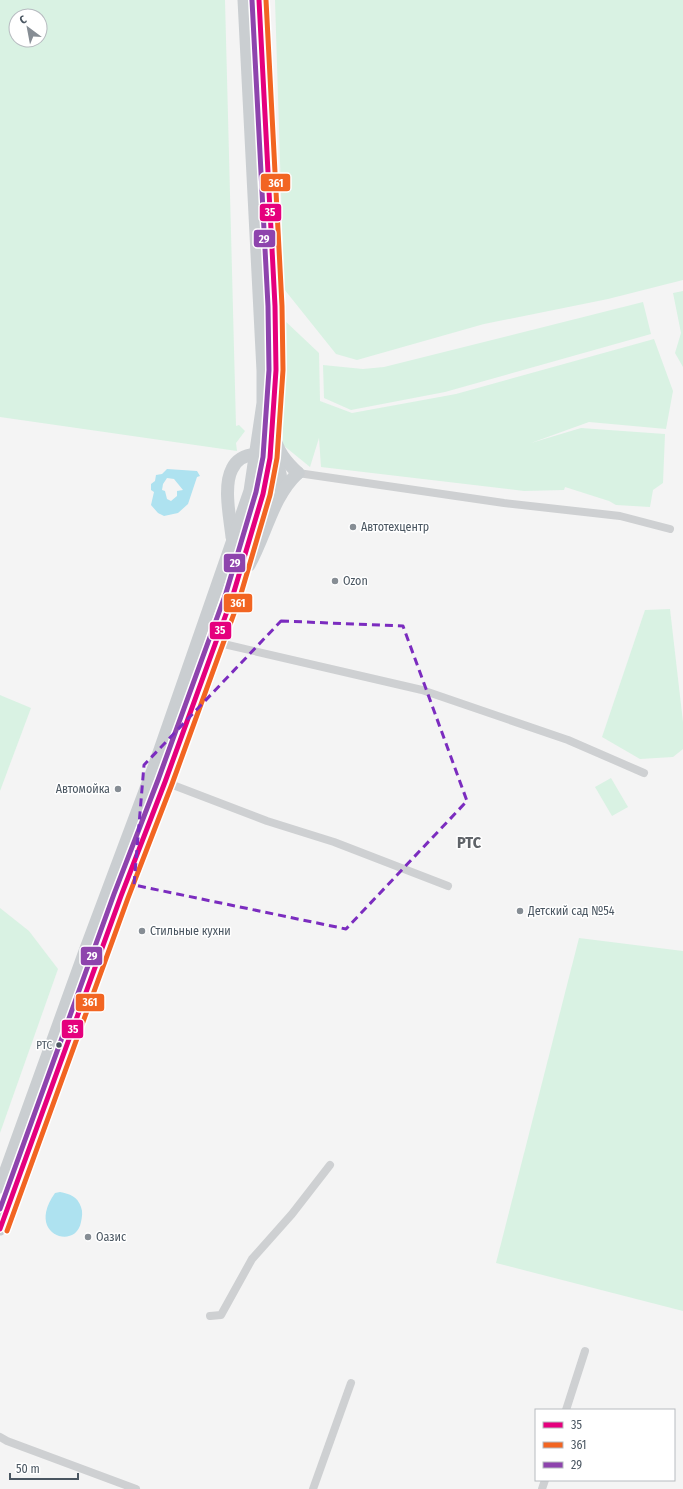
<svg xmlns="http://www.w3.org/2000/svg" width="683" height="1489" viewBox="0 0 683 1489" font-family="'Fira Sans Condensed',sans-serif">
	<style>
		.green { fill: #d9f2e3; fill-rule: evenodd }
		.water { fill: #aee2f0; fill-rule: evenodd }
		.lines { fill: none; stroke-linecap: round; stroke-linejoin: round }
		.street { stroke: #ced0d2; stroke-width: 8 }
		.primary { stroke: #caced1; stroke-width: 13 }
		.bus-1-casing { stroke: #fff; stroke-width: 8 }
		.bus-2-casing { stroke: #fff; stroke-width: 8 }
		.bus-3-casing { stroke: #fff; stroke-width: 8 }
		.bus-1 { stroke: #e5007d; stroke-width: 5 }
		.bus-2 { stroke: #f26522; stroke-width: 5 }
		.bus-3 { stroke: #8e44ad; stroke-width: 5 }
		.marked { fill: none; stroke: #7b2cbf; stroke-width: 3; stroke-dasharray: 8 5; stroke-linejoin: round }
		.poi-dot { fill: #868d94; stroke: #fff; stroke-width: 1.5 }
		.bus-dot { fill: #4a5661; stroke: #fff; stroke-width: 1.5 }
		.labels { text-anchor: middle; dominant-baseline: central; stroke-width: 3; stroke-linejoin: round; paint-order: stroke }
		.bus-label { font-size: 11px; fill: #4a5661; stroke: #fff; text-anchor: end }
		.poi-label { font-size: 12px; fill: #4a5661; stroke: #fff; text-anchor: start }
		.district-label { font-size: 16px; font-weight: bold; fill: #5f6368; stroke: #fff }
		.line-badge { stroke: #fff; stroke-width: 1.5 }
		.badge-label { font-size: 11px; text-anchor: middle; font-weight: bold; fill: #fff }
	</style>
	<rect width="100%" height="100%" fill="#f4f4f4"/>
	<g class="green">
		<path d="M0 0H225L236 426 239 425 245 431 236 443 237 451 0 417ZM16 16H40V40H16Z"/>
		<path d="M275 0H683V280L608 299 484 324 357 360 336 354 284 289Z"/>
		<path d="M683 291V367L675 353 681 333 673 293Z"/>
		<path d="M643 302 651 334 445 392 351 410 324 398 323 365 363 369 384 367Z"/>
		<path d="M283 319 319 353 320 401 352 413 456 394 654 339 673 391 666 429 589 422 531 443 581 428 665 434 663 483 653 490 650 507 616 505 609 501 565 487 564 490 524 491 321 467 319 438 310 467 283 445Z"/>
		<path d="M670 609 683 722V749L673 757 640 759 602 737 645 610Z"/>
		<path d="M0 695 31 708 0 791Z"/>
		<path d="M611 778 628 807 612 816 595 787Z"/>
		<path d="M0 908 29 931 58 969 0 1133Z"/>
		<path d="M579 938 683 951V1311L496 1263Z"/>
	</g>
	<g class="water">
		<path d="M167 469 197 471 200 476 197 477 188 504 178 513 164 516 158 513 151 505 154 492 151 490V484L155 481 156 475 162 474ZM167 478 174 479 183 490 177 491V496L171 501 167 499 165 491 162 490 163 484Z"/>
		<path d="M60 1192C70 1194 77 1196 81 1207 83 1212 82 1217 81 1222 76 1251 25 1235 55 1193Z"/>
	</g>
	<g class="lines">
		<g class="street">
			<path d="M298 473 504 503 620 516 670 529"/>
			<path d="M215 642 422 690 568 740 644 773"/>
			<path d="M165 782 267 821 334 842 448 886"/>
			<path d="M210 1316 221 1315 252 1259 292 1214 330 1165"/>
			<path d="M566 1410 585 1351"/>
			<path d="M0 1437 7 1441 136 1489"/>
			<path d="M313 1489 351 1383"/>
			<path d="M542 1489 545 1480"/>
		</g>
		<g class="primary">
			<path d="M274 435C277 451 286 462 298 473"/>
			<path d="M232 537C230 518 223 486 232 469 240 451 268 449 278 467 282 475 281 485 281 494"/>
			<path d="M249 565C266 535 272 497 298 473"/>
			<path d="M0 1187 84 954 154 767 250 491 263 403V371L244 0"/>
			<path d="M0 1229 121 896 165 782 233 595 263 494 270 458 276 370 275 306 259 0"/>
		</g>
		<defs>
			<path id="bus-1" d="M0 1229 121 896 165 782 233 595 263 494 270 458 276 370 275 306 259 0"/>
			<path id="bus-2" d="M7 1231 128 898 172 784 240 597 270 495 277 458 283 370 282 306 266 0"/>
			<path id="bus-3" d="M0 1209 114 894 158 780 226 593 256 492 263 457 269 370 268 306 252 0"/>
		</defs>
		<use href="#bus-1" class="bus-1-casing"/>
		<use href="#bus-2" class="bus-2-casing"/>
		<use href="#bus-3" class="bus-3-casing"/>
		<use href="#bus-1" class="bus-1"/>
		<use href="#bus-2" class="bus-2"/>
		<use href="#bus-3" class="bus-3"/>
	</g>
	<path class="marked" d="M281 621 403 626 467 801 346 929 134 885 144 765Z"/>
	<g class="poi-dot">
		<circle cx="353" cy="527" r="4"/>
		<circle cx="335" cy="581" r="4"/>
		<circle cx="118" cy="789" r="4"/>
		<circle cx="520" cy="911" r="4"/>
		<circle cx="142" cy="931" r="4"/>
		<circle cx="88" cy="1237" r="4"/>
	</g>
	<circle class="bus-dot" cx="59" cy="1045" r="3.5"/>
	<g class="labels">
		<g class="bus-label">
			<text x="52" y="1045">РТС</text>
		</g>
		<g class="poi-label">
			<text x="361" y="527">Автотехцентр</text>
			<text x="343" y="581">Ozon</text>
			<text x="110" y="789" text-anchor="end">Автомойка</text>
			<text x="528" y="911">Детский сад №54</text>
			<text x="150" y="931">Стильные кухни</text>
			<text x="96" y="1237">Оазис</text>
		</g>
		<g class="district-label">
			<text x="469" y="842">РТС</text>
		</g>
	</g>
	<g class="line-badge">
		<rect x="260" y="173" width="31" height="19" rx="4" fill="#f26522"/>
		<rect x="259" y="203" width="23" height="19" rx="4" fill="#e5007d"/>
		<rect x="253" y="229" width="23" height="19" rx="4" fill="#8e44ad"/>
		<rect x="223" y="553" width="23" height="20" rx="4" fill="#8e44ad"/>
		<rect x="223" y="593" width="30" height="20" rx="4" fill="#f26522"/>
		<rect x="209" y="621" width="23" height="19" rx="4" fill="#e5007d"/>
		<rect x="80" y="946" width="23" height="20" rx="4" fill="#8e44ad"/>
		<rect x="75" y="993" width="30" height="19" rx="4" fill="#f26522"/>
		<rect x="61" y="1019" width="23" height="20" rx="4" fill="#e5007d"/>
	</g>
	<g class="badge-label">
		<text x="276" y="187">361</text>
		<text x="270" y="216">35</text>
		<text x="264" y="243">29</text>
		<text x="235" y="567">29</text>
		<text x="238" y="607">361</text>
		<text x="220" y="634">35</text>
		<text x="92" y="960">29</text>
		<text x="90" y="1006">361</text>
		<text x="73" y="1033">35</text>
	</g>
	<rect x="535" y="1409" width="140" height="72" fill="#ffffff" stroke="#b7bbc0"/>
	<rect x="543" y="1422" width="20" height="6" fill="#e5007d" stroke="#b7bbc0"/>
	<text x="571" y="1429" font-size="12" fill="#4a5661">35</text>
	<rect x="543" y="1442" width="20" height="6" fill="#f26522" stroke="#b7bbc0"/>
	<text x="571" y="1449" font-size="12" fill="#4a5661">361</text>
	<rect x="543" y="1462" width="20" height="6" fill="#8e44ad" stroke="#b7bbc0"/>
	<text x="571" y="1469" font-size="12" fill="#4a5661">29</text>
	<g transform="translate(28 28) rotate(328)"><circle r="19" fill="#ffffff" stroke="#b7bbc0"/>
	<path d="M0-3L7 15L0 10L-7 15Z" fill="#868d94"/>
	<text y="-6" font-size="11" font-weight="bold" text-anchor="middle" fill="#4a5661">С</text>
	</g>
	<path d="M10 1473v6h68v-6" fill="none" stroke="#4a5661" stroke-width="2"/>
	<text x="16" y="1473" font-size="12" fill="#4a5661" stroke="#ffffff" stroke-width="3" paint-order="stroke">50 m</text>
</svg>
